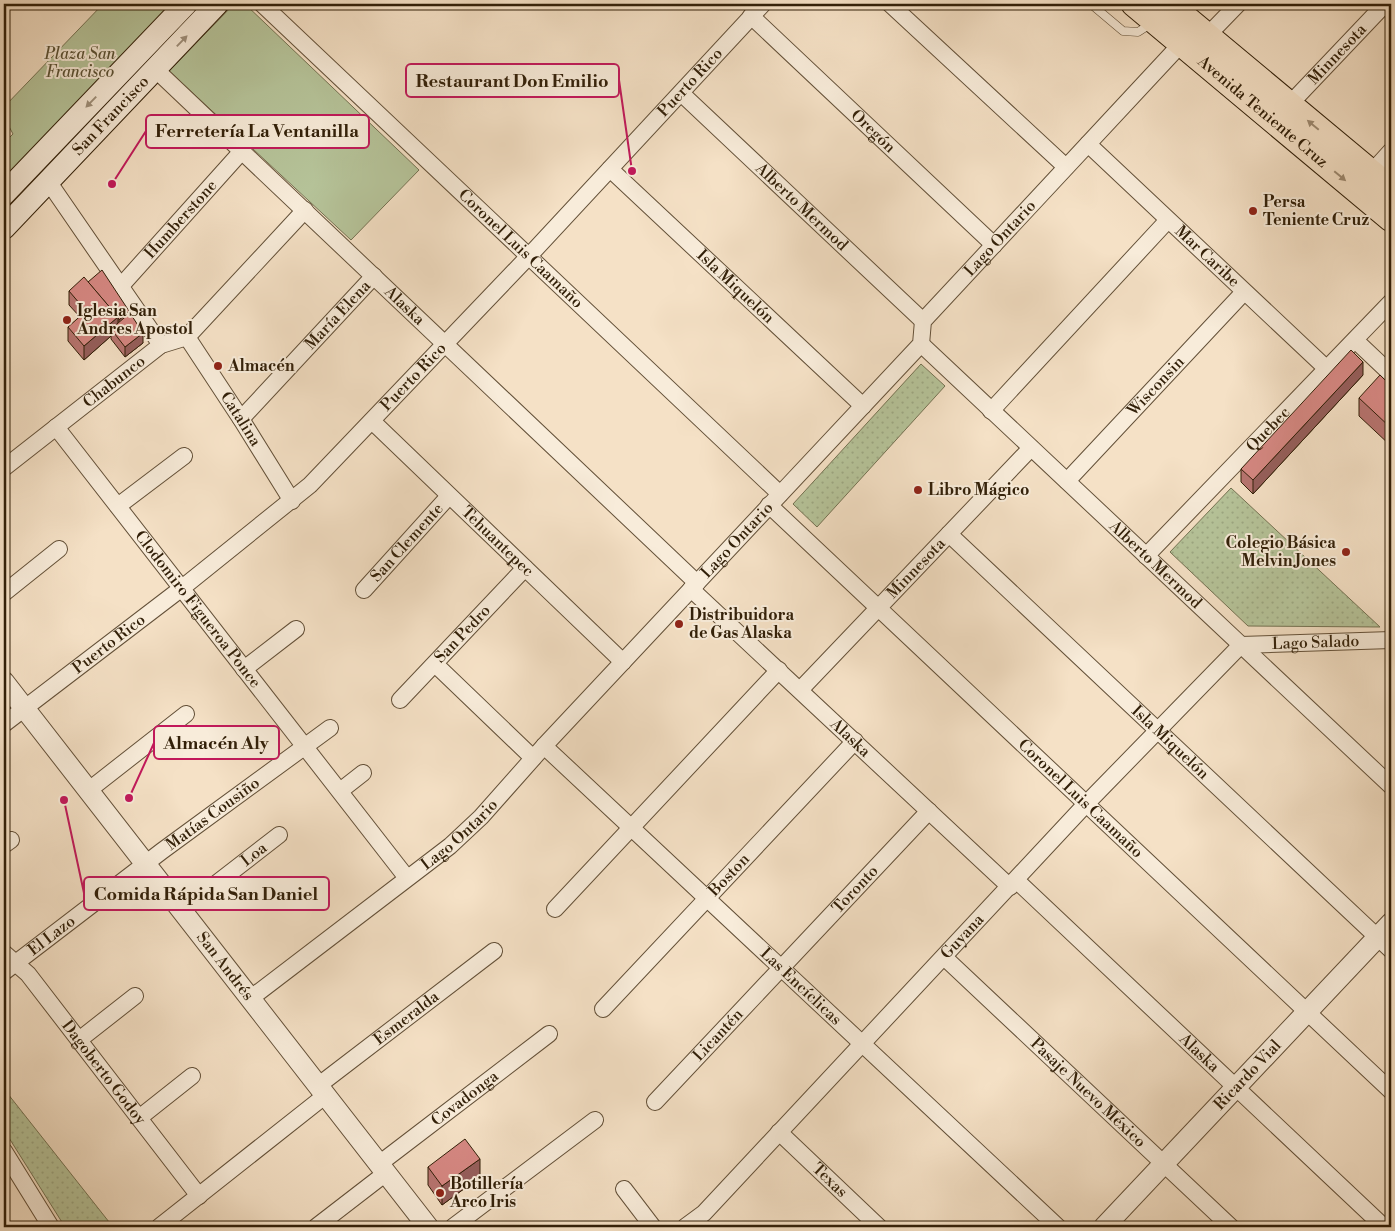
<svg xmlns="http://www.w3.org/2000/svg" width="1395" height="1231" viewBox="0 0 1395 1231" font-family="'Libre Bodoni',serif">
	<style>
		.grass { fill: url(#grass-dots); stroke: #747252 }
		.green { fill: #b6c49a; stroke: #747252 }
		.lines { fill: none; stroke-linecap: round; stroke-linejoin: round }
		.service-casing { stroke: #635038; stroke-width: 9 }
		.minor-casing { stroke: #635038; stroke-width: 18 }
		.tertiary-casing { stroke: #635038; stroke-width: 22 }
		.secondary-casing { stroke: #322009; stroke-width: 24 }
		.primary-casing { stroke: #322009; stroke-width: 27 }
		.service { stroke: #f8ecda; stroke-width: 8 }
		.minor { stroke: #f8ecda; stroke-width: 16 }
		.tertiary { stroke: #f8ecda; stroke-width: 20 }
		.secondary { stroke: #f8ecda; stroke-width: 22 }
		.primary { stroke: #f5e1c6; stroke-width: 25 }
		.wall { fill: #b87571; stroke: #322009 }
		.shaded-wall { fill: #965f5c; stroke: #322009 }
		.building { fill: #d68883; stroke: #322009 }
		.oneway { fill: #9f907c }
		.oneway2 { fill: #9d8a71 }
		.poi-dot { fill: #8f2418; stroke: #f8ecda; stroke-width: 2 }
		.labels { text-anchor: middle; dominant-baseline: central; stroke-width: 4; stroke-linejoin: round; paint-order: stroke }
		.park-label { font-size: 16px; font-style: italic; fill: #5a5134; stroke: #f8ecda }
		.street-label { font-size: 16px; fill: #322009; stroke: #f8ecda }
		.poi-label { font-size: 16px; font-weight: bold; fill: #322009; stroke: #f8ecda; text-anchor: start }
		.leader { fill: none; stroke: #c2185b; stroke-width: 2 }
		.callout-dot { fill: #c2185b; stroke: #f8ecda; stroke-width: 2 }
		.callout { fill: #f8ecda; stroke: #c2185b; stroke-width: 2 }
		.callout-label { font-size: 18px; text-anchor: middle; font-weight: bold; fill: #322009 }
	</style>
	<defs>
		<pattern id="grass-dots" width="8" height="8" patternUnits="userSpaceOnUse" patternTransform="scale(1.25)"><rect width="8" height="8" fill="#b6c49a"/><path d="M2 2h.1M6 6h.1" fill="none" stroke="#9da883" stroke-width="1.8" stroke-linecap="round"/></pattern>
	</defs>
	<rect width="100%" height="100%" fill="#f5e1c6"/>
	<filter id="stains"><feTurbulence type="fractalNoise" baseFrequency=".004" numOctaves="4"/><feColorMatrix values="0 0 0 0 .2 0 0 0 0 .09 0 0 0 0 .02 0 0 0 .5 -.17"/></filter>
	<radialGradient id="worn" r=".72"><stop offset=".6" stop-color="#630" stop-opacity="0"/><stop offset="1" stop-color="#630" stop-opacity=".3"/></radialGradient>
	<g class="grass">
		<path d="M921 364 945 386 817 527 793 504Z"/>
		<path d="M1231 488 1380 627 1248 626 1170 552Z"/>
		<path d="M4 1089 113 1227H65L4 1130Z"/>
	</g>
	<g class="green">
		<path d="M103 4H171L4 179V143L13 134 4 117V107Z"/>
		<path d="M234 4H245L419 170 351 240 169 71Z"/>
	</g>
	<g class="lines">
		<defs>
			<path id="service" d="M1091 4 1123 31 1138 32 1152 23"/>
			<g id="minor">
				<path id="s1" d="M262 4 780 494"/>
				<path d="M890 4 1066 167"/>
				<path id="s2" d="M751 16 994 245"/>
				<path d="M1207 36 1238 4"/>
				<path id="s3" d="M155 69 697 583"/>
				<path id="s4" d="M681 93 923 321"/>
				<path id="s5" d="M1289 105 1385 4"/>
				<path id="s6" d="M1088 144 1327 369"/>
				<path id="s7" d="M610 169 863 406"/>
				<path d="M1371 173 1391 151"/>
				<path d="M48 181 161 345"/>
				<path id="s8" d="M120 287 242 151"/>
				<path id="s9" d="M187 337 241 419 292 501"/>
				<path d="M1355 340 1391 374"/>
				<path id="s10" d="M921 344 1391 786"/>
				<path d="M991 411 1168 220"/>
				<path id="s11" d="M241 419 374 276"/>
				<path id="s12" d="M372 421 623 662"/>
				<path id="s13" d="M56 427 407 878"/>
				<path id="s14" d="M4 468 161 345 187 337 305 210"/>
				<path id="s15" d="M1067 481 1244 292"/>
				<path id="s16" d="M769 505 1391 1091"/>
				<path d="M118 506 184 456"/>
				<path id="s17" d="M949 534 1391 950"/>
				<path id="s18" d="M1146 556 1391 302"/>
				<path id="s19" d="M691 589 1010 887"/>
				<path id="s20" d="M364 590 449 496"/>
				<path d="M4 593 59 549"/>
				<path d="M435 664 533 758"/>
				<path d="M244 669 296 629"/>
				<path id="s21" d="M800 690 1031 448"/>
				<path id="s22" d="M400 700 525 568"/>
				<path id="s23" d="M4 724 182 588 310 485 529 256 763 4"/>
				<path id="s24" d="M544 746 1058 1227"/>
				<path d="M89 790 186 714"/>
				<path d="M340 791 363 773"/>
				<path d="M4 845 11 840"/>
				<path id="s25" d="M1016 880 1384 1227"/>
				<path d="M555 909 779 670"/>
				<path id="s26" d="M182 910 279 835"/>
				<path id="s27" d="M4 953 28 974 199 1196"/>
				<path id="s28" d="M944 957 1231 1227"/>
				<path id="s29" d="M4 972 162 851 330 728"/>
				<path id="s30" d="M251 998 450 846 481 817 544 746 921 344 923 321 1181 44"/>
				<path id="s31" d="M603 1009 855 741"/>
				<path d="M79 1040 135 996"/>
				<path id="s32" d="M319 1085 494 951"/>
				<path id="s33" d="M655 1102 929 811"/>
				<path d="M139 1118 192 1076"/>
				<path id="s34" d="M779 1132 879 1227"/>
				<path d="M4 1151 51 1227"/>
				<path id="s35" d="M379 1164 549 1034"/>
				<path d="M624 1189 653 1227"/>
				<path d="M159 1227 326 1095"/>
				<path d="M316 1227 386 1173"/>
				<path d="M453 1227 595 1120"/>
				<path id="s36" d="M685 1227 704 1213 1086 804 1241 645 1391 640"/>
			</g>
			<g id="tertiary">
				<path id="s37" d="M4 682 428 1227"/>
				<path id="s38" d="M1104 1227 1391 923"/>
			</g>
			<g id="secondary">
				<path d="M4 194 186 4"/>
				<path id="s39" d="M4 228 217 4"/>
			</g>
			<g id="primary">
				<path id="s40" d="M1134 4 1391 219"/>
				<path d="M1169 4 1391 189"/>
			</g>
		</defs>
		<use href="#service" class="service-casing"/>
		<use href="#minor" class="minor-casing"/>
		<use href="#tertiary" class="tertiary-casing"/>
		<use href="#secondary" class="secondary-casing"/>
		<use href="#primary" class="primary-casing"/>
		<use href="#service" class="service"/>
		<use href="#minor" class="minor"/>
		<use href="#tertiary" class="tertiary"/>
		<use href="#secondary" class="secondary"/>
		<use href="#primary" class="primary"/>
	</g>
	<g class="wall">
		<path d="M88 282 129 314 143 343 125 357 111 339V336L84 360 68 341V327L80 317 69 305V291Z"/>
		<path d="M1363 375 1253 494 1241 482V469Z"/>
		<path d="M1391 386V446L1359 416V398Z"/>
		<path d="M428 1167 480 1177 442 1205 428 1185Z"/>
	</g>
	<g class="shaded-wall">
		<path d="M129 311V320L119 329V320Z"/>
		<path d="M118 317V330L111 329V336L84 360V346Z"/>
		<path d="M143 333V343L125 357V347Z"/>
		<path d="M1363 362V375L1253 494V480Z"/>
		<path d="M480 1159V1177L442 1205V1186Z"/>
	</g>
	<g class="building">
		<path d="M102 270 129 311 119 320 118 317 88 282Z"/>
		<path d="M84 277 118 317 84 346 68 327 86 311 69 291Z"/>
		<path d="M130 313 143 333 125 347 111 329Z"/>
		<path d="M1351 350 1363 362 1253 480 1241 469Z"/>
		<path d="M1380 375 1391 386V428L1359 398Z"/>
		<path d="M465 1139 480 1159 442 1186 428 1167Z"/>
	</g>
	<defs><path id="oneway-solid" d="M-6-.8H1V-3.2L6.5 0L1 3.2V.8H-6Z" transform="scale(1.25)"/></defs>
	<g class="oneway">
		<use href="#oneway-solid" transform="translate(182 41) rotate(-46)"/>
		<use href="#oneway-solid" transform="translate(91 102) rotate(134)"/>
	</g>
	<g class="oneway2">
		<use href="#oneway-solid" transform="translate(1313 125) rotate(-140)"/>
		<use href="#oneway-solid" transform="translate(1340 176) rotate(40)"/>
	</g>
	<g class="poi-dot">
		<circle cx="1253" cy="211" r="5"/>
		<circle cx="67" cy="320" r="5"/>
		<circle cx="218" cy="366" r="5"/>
		<circle cx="918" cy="490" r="5"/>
		<circle cx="1346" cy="552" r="5"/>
		<circle cx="679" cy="624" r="5"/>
		<circle cx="440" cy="1193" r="5"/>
	</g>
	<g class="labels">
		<g class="park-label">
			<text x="80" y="54">Plaza San<tspan x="80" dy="18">Francisco</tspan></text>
		</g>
		<g class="street-label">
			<text stroke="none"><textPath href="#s5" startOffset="70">Minnesota</textPath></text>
			<text stroke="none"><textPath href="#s23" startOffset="942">Puerto Rico</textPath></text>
			<text stroke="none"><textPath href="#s40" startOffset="168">Avenida Teniente Cruz</textPath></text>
			<text stroke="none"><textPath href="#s39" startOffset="155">San Francisco</textPath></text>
			<text stroke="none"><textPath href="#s2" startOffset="168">Oregón</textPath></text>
			<text stroke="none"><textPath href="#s4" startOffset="166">Alberto Mermod</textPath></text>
			<text stroke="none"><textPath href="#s8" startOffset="91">Humberstone</textPath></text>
			<text stroke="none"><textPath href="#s30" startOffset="1075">Lago Ontario</textPath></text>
			<text stroke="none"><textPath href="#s1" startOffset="356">Coronel Luis Caamaño</textPath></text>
			<text stroke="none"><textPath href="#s6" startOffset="164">Mar Caribe</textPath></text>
			<text stroke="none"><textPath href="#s7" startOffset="172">Isla Miquelón</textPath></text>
			<text stroke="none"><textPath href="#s3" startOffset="344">Alaska</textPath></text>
			<text stroke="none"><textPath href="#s11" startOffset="142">María Elena</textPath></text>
			<text stroke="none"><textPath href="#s23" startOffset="538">Puerto Rico</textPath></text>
			<text stroke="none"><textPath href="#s14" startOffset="140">Chabunco</textPath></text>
			<text stroke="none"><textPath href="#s15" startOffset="130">Wisconsin</textPath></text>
			<text stroke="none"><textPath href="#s9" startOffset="98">Catalina</textPath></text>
			<text stroke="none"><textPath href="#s18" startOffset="176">Quebec</textPath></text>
			<text stroke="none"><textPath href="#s30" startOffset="670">Lago Ontario</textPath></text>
			<text stroke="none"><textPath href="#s12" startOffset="174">Tehuantepec</textPath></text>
			<text stroke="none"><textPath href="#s20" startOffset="64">San Clemente</textPath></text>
			<text stroke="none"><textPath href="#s10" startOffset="322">Alberto Mermod</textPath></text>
			<text stroke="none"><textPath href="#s21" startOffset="168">Minnesota</textPath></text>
			<text stroke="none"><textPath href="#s13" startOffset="231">Clodomiro Figueroa Ponce</textPath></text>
			<text stroke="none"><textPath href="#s22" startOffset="91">San Pedro</textPath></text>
			<text stroke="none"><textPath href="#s36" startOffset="880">Lago Salado</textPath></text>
			<text stroke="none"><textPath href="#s23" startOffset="132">Puerto Rico</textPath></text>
			<text stroke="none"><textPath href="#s19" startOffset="218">Alaska</textPath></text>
			<text stroke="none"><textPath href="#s17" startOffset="304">Isla Miquelón</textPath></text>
			<text stroke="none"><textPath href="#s16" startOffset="428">Coronel Luis Caamaño</textPath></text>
			<text stroke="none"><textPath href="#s29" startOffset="262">Matías Cousiño</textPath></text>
			<text stroke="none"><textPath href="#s30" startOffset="265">Lago Ontario</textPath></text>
			<text stroke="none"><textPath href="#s26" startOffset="91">Loa</textPath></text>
			<text stroke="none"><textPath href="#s31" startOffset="184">Boston</textPath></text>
			<text stroke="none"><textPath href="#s33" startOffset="292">Toronto</textPath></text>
			<text stroke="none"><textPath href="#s29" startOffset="60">El Lazo</textPath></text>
			<text stroke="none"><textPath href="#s36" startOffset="402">Guyana</textPath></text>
			<text stroke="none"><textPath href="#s37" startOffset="360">San Andrés</textPath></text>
			<text stroke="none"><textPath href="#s24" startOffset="352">Las Encíclicas</textPath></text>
			<text stroke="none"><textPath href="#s32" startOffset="110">Esmeralda</textPath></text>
			<text stroke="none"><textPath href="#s33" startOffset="92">Licantén</textPath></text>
			<text stroke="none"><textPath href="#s25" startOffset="252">Alaska</textPath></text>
			<text stroke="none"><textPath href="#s27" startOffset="156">Dagoberto Godoy</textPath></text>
			<text stroke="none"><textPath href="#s38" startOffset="209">Ricardo Vial</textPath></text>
			<text stroke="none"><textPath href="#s28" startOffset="198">Pasaje Nuevo México</textPath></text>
			<text stroke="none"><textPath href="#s35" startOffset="108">Covadonga</textPath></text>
			<text stroke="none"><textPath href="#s34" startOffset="70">Texas</textPath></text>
		</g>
		<g class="poi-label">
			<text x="1263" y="202">Persa<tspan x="1263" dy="18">Teniente Cruz</tspan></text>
			<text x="77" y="311">Iglesia San<tspan x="77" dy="18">Andres Apostol</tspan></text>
			<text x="228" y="366">Almacén</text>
			<text x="928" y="490">Libro Mágico</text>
			<text x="1336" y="543" text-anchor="end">Colegio Básica<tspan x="1336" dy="18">Melvin Jones</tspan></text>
			<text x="689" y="615">Distribuidora<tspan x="689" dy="18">de Gas Alaska</tspan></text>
			<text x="450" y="1184">Botillería<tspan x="450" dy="18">Arco Iris</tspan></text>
		</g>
	</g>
	<path class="leader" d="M632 171L619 80M112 184L146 131M129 798L154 743M64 800L84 893"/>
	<g class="callout-dot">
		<circle cx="632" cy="171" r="5"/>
		<circle cx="112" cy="184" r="5"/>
		<circle cx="129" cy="798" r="5"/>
		<circle cx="64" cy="800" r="5"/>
	</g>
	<g class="callout">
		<rect x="406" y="64" width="213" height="33" rx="5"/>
		<rect x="146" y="115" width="223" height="33" rx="5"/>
		<rect x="154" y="726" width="125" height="33" rx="5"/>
		<rect x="84" y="877" width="245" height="33" rx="5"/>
	</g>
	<g class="callout-label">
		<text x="512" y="87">Restaurant Don Emilio</text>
		<text x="257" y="137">Ferretería La Ventanilla</text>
		<text x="216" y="749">Almacén Aly</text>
		<text x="206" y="900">Comida Rápida San Daniel</text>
	</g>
	<rect width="1395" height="1231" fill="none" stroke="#f5e1c6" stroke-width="20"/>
	<rect x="5" y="5" width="1385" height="1221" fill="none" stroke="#322009" stroke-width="2.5"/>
	<rect x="10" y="10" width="1375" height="1211" fill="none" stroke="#322009"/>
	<rect width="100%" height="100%" filter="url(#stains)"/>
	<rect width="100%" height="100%" fill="url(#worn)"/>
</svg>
